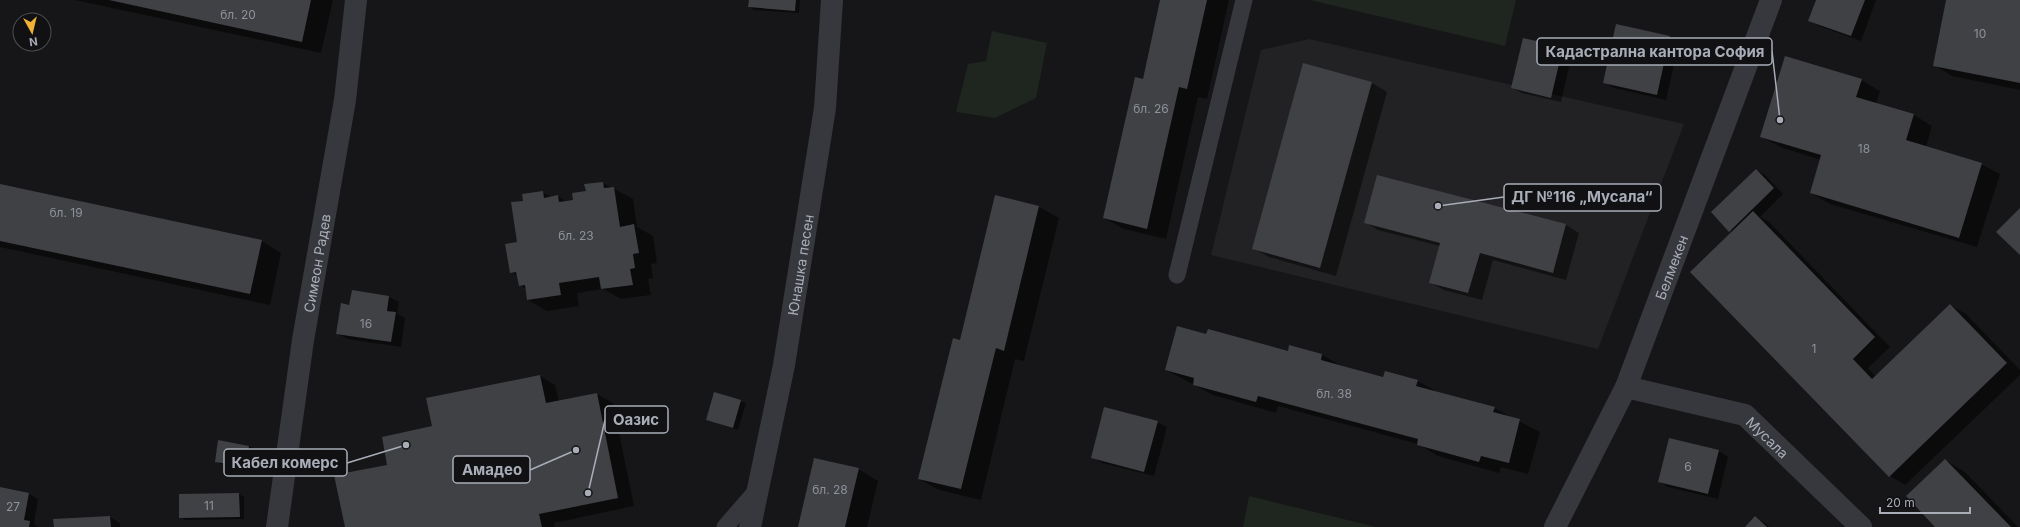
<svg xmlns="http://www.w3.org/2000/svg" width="2020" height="527" viewBox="0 0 2020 527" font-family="Inter,sans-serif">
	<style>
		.built { fill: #222225 }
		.green { fill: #1e261f }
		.shadow { fill: #0007 }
		.building { fill: #404145 }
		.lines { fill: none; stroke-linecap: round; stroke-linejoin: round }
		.lane { stroke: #37383d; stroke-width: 17 }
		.street { stroke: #37383d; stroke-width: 22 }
		.labels { text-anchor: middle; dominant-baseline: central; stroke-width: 4; stroke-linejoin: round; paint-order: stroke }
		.number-label { font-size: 12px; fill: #8e929b }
		.street-label { font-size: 14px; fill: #a8adb8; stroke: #111113 }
		.leader { fill: none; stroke: #a8adb8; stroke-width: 1.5 }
		.callout-dot { fill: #a8adb8; stroke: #111113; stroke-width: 1.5 }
		.callout { fill: #111113; stroke: #a8adb8; stroke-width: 1.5 }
		.callout-label { font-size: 15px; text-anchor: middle; font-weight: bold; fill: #a8adb8 }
	</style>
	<rect width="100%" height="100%" fill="#161618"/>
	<path class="built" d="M1309 39 1684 124 1598 349 1211 255 1261 50Z"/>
	<g class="green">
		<path d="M1310 0H1516L1505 46Z"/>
		<path d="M992 31 1047 43 1036 98 995 118 956 112 968 64 986 61Z"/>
		<path d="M1249 496 1376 527H1243Z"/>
	</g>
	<g class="shadow">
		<path d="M75 0H333L321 53Z"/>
		<path d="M750 0H800L799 13 754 10 750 7Z"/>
		<path d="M1161 0H1229L1207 99 1198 97 1166 239 1124 229 1104 218 1143 80Z"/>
		<path d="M1817 0H1876L1861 41 1819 26 1809 20Z"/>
		<path d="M1948 0H2020V90L1952 76 1934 65Z"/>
		<path d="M1669 37 1679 42 1666 100 1614 88 1604 82Z"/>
		<path d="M1524 39 1563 48 1572 54 1561 102 1522 93 1513 88Z"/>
		<path d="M1861 80 1880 91 1876 104 1914 115 1932 126 1926 147 1981 164 2000 174 1977 247 1830 204 1811 193 1821 160 1780 147 1762 137Z"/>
		<path d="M1372 83 1387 92 1336 276 1269 257 1253 248Z"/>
		<path d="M1756 170 1765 175 1783 194 1760 217 1768 221 1890 347 1868 368 1876 377 1950 305 1966 314 2020 370V375L1905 485 1890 476 1732 232 1712 212Z"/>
		<path d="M603 183 633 199 637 227 653 236 657 263 651 264 653 278 648 279 651 295 621 299 603 289 577 293 579 306 547 311 528 300 526 289 520 285 518 276 511 272 518 243 524 202 542 192 552 197 558 196 567 202 574 201Z"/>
		<path d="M0 185 262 241 281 253 270 305 0 247Z"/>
		<path d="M996 196 1039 207 1059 218 1024 361 1015 359 981 500 939 490 919 479 961 341Z"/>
		<path d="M1365 222 1566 225 1579 233 1566 280 1493 260 1482 300 1444 290 1431 283 1440 246 1378 230Z"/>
		<path d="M352 291 389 297 399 302 397 314 405 318 401 347 347 339 337 333 350 306Z"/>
		<path d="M1207 335 1288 352 1322 355 1342 366 1384 378 1417 381 1438 392 1494 408 1540 432 1528 474 1501 467 1499 473 1438 456 1418 444 1278 406 1276 413 1213 395 1166 370Z"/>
		<path d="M540 376 555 385 559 402 597 394 613 403 634 506 554 523 555 527H346L388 465 433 427Z"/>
		<path d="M715 393 746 403 738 430 707 420Z"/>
		<path d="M1157 422 1167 427 1154 476 1102 463 1092 457Z"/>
		<path d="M1669 439 1719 451 1728 457 1718 499 1668 487 1659 481Z"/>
		<path d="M249 446 254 449 250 469 220 464 216 461Z"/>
		<path d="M1945 460 1965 472 2018 527H1937Z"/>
		<path d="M858 469 878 481 867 527H799Z"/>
		<path d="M0 488 29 494 38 499 34 524 38 527H0Z"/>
		<path d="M239 494 244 497V519L185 520 180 517V495Z"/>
		<path d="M110 517 120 523V527H55L54 520Z"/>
		<path d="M1755 517 1765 523 1769 527H1746Z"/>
	</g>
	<g class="building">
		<path d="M109 0H311L302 42Z"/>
		<path d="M749 0H796L795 11 748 7Z"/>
		<path d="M1160 0H1207L1187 89 1179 87 1147 229 1103 218 1135 77 1143 79Z"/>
		<path d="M1816 0H1865L1851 36 1808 21Z"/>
		<path d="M1946 0H2020V83L1933 66Z"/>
		<path d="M1616 24 1670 36 1657 95 1603 83Z"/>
		<path d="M1523 38 1563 47 1551 98 1511 88Z"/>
		<path d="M1785 56 1862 79 1856 97 1914 114 1906 140 1982 163 1959 238 1810 193 1821 155 1760 137Z"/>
		<path d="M1303 63 1372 82 1320 268 1252 249Z"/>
		<path d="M1756 169 1774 188 1729 232 1711 212Z"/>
		<path d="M1377 175 1566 224 1553 273 1480 253 1468 293 1429 283 1440 243 1364 223Z"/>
		<path d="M603 182 604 188 614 187 620 227 634 224 639 253 633 254 635 268 630 269 633 285 601 289 599 277 559 283 561 295 527 300 525 285 519 286 516 272 510 273 505 244 517 242 511 202 523 201 522 194 543 191 544 198 558 195 559 202 573 200 572 193 586 191 584 184Z"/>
		<path d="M0 184 262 240 250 294 0 241Z"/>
		<path d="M995 195 1039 206 1004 351 996 348 961 489 918 479 953 338 960 340Z"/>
		<path d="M2020 208V255L1996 232Z"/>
		<path d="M1753 211 1875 337 1853 359 1872 379 1950 304 2007 363 1889 477 1690 272Z"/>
		<path d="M352 290 389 296 387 311 396 312 391 342 336 334 341 303 349 305Z"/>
		<path d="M1177 326 1206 334 1208 329 1288 351 1289 345 1322 354 1321 360 1383 377 1385 371 1418 380 1416 386 1495 407 1493 412 1520 419 1509 463 1481 456 1479 462 1417 445 1418 439 1258 396 1256 402 1193 385 1194 378 1165 370Z"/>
		<path d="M540 375 546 403 597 393 618 498 539 514 542 527H345L334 475 387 465 382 437 432 426 426 398Z"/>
		<path d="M714 392 741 400 733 428 706 420Z"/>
		<path d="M1104 407 1158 421 1144 472 1091 458Z"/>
		<path d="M1669 438 1719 450 1708 494 1658 482Z"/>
		<path d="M218 440 249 446 246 467 215 462Z"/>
		<path d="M814 458 859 468 845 527H798Z"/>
		<path d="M1945 459 2011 527H1935L1906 496Z"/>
		<path d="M0 487 29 493 24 520 30 521 29 527H0Z"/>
		<path d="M239 493 240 517 179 518V494Z"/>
		<path d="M110 516 111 527H54L53 519Z"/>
		<path d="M1755 516 1767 527H1745Z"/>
	</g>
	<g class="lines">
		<g class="lane">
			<path d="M1177 275 1244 0"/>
			<path d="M725 527 758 489"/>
		</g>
		<g class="street">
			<path id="s1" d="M1626 387 1745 415 1861 527"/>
			<path id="s2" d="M277 527 303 340 345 100 356 0"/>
			<path id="s3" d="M750 527 784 365 825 108 832 0"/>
			<path id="s4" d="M1555 527 1626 387 1771 0"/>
		</g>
	</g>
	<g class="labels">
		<g class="number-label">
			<text x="238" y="14">бл. 20</text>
			<text x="1980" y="33">10</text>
			<text x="1151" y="108">бл. 26</text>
			<text x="1864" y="148">18</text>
			<text x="66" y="212">бл. 19</text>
			<text x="576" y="235">бл. 23</text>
			<text x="366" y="323">16</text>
			<text x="1814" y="348">1</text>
			<text x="1334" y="393">бл. 38</text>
			<text x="1688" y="466">6</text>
			<text x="830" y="489">бл. 28</text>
			<text x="209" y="505">11</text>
			<text x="13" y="506">27</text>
		</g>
		<g class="street-label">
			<text stroke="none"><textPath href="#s2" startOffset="267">Симеон Радев</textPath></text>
			<text stroke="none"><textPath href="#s3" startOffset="267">Юнашка песен</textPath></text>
			<text stroke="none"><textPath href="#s4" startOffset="285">Белмекен</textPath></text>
			<text stroke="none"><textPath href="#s1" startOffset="154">Мусала</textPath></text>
		</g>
	</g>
	<path class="leader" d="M1780 120L1772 51M1438 206L1504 197M588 493L605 420M406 445L347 463M576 450L530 470"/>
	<g class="callout-dot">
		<circle cx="1780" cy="120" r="4"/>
		<circle cx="1438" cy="206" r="4"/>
		<circle cx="588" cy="493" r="4"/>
		<circle cx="406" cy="445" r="4"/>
		<circle cx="576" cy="450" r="4"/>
	</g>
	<g class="callout">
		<rect x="1537" y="38" width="235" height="27" rx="4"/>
		<rect x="1504" y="184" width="157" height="27" rx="4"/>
		<rect x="605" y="406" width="63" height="27" rx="4"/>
		<rect x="224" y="449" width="123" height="27" rx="4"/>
		<rect x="453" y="456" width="77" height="27" rx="4"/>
	</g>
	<g class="callout-label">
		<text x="1655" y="57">Кадастрална кантора София</text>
		<text x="1582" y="202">ДГ №116 „Мусала“</text>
		<text x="636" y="425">Оазис</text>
		<text x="285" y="468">Кабел комерс</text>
		<text x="492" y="475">Амадео</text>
	</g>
	<g transform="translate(32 32) rotate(172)"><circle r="19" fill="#111113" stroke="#4d4f55"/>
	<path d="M0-3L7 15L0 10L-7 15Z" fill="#f2b134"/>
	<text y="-6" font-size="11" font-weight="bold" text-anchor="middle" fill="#a8adb8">N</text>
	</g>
	<path d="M1880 507v6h90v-6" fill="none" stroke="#a8adb8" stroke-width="2"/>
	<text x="1886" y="507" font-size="12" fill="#a8adb8" stroke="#111113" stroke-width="3" paint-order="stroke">20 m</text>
</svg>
